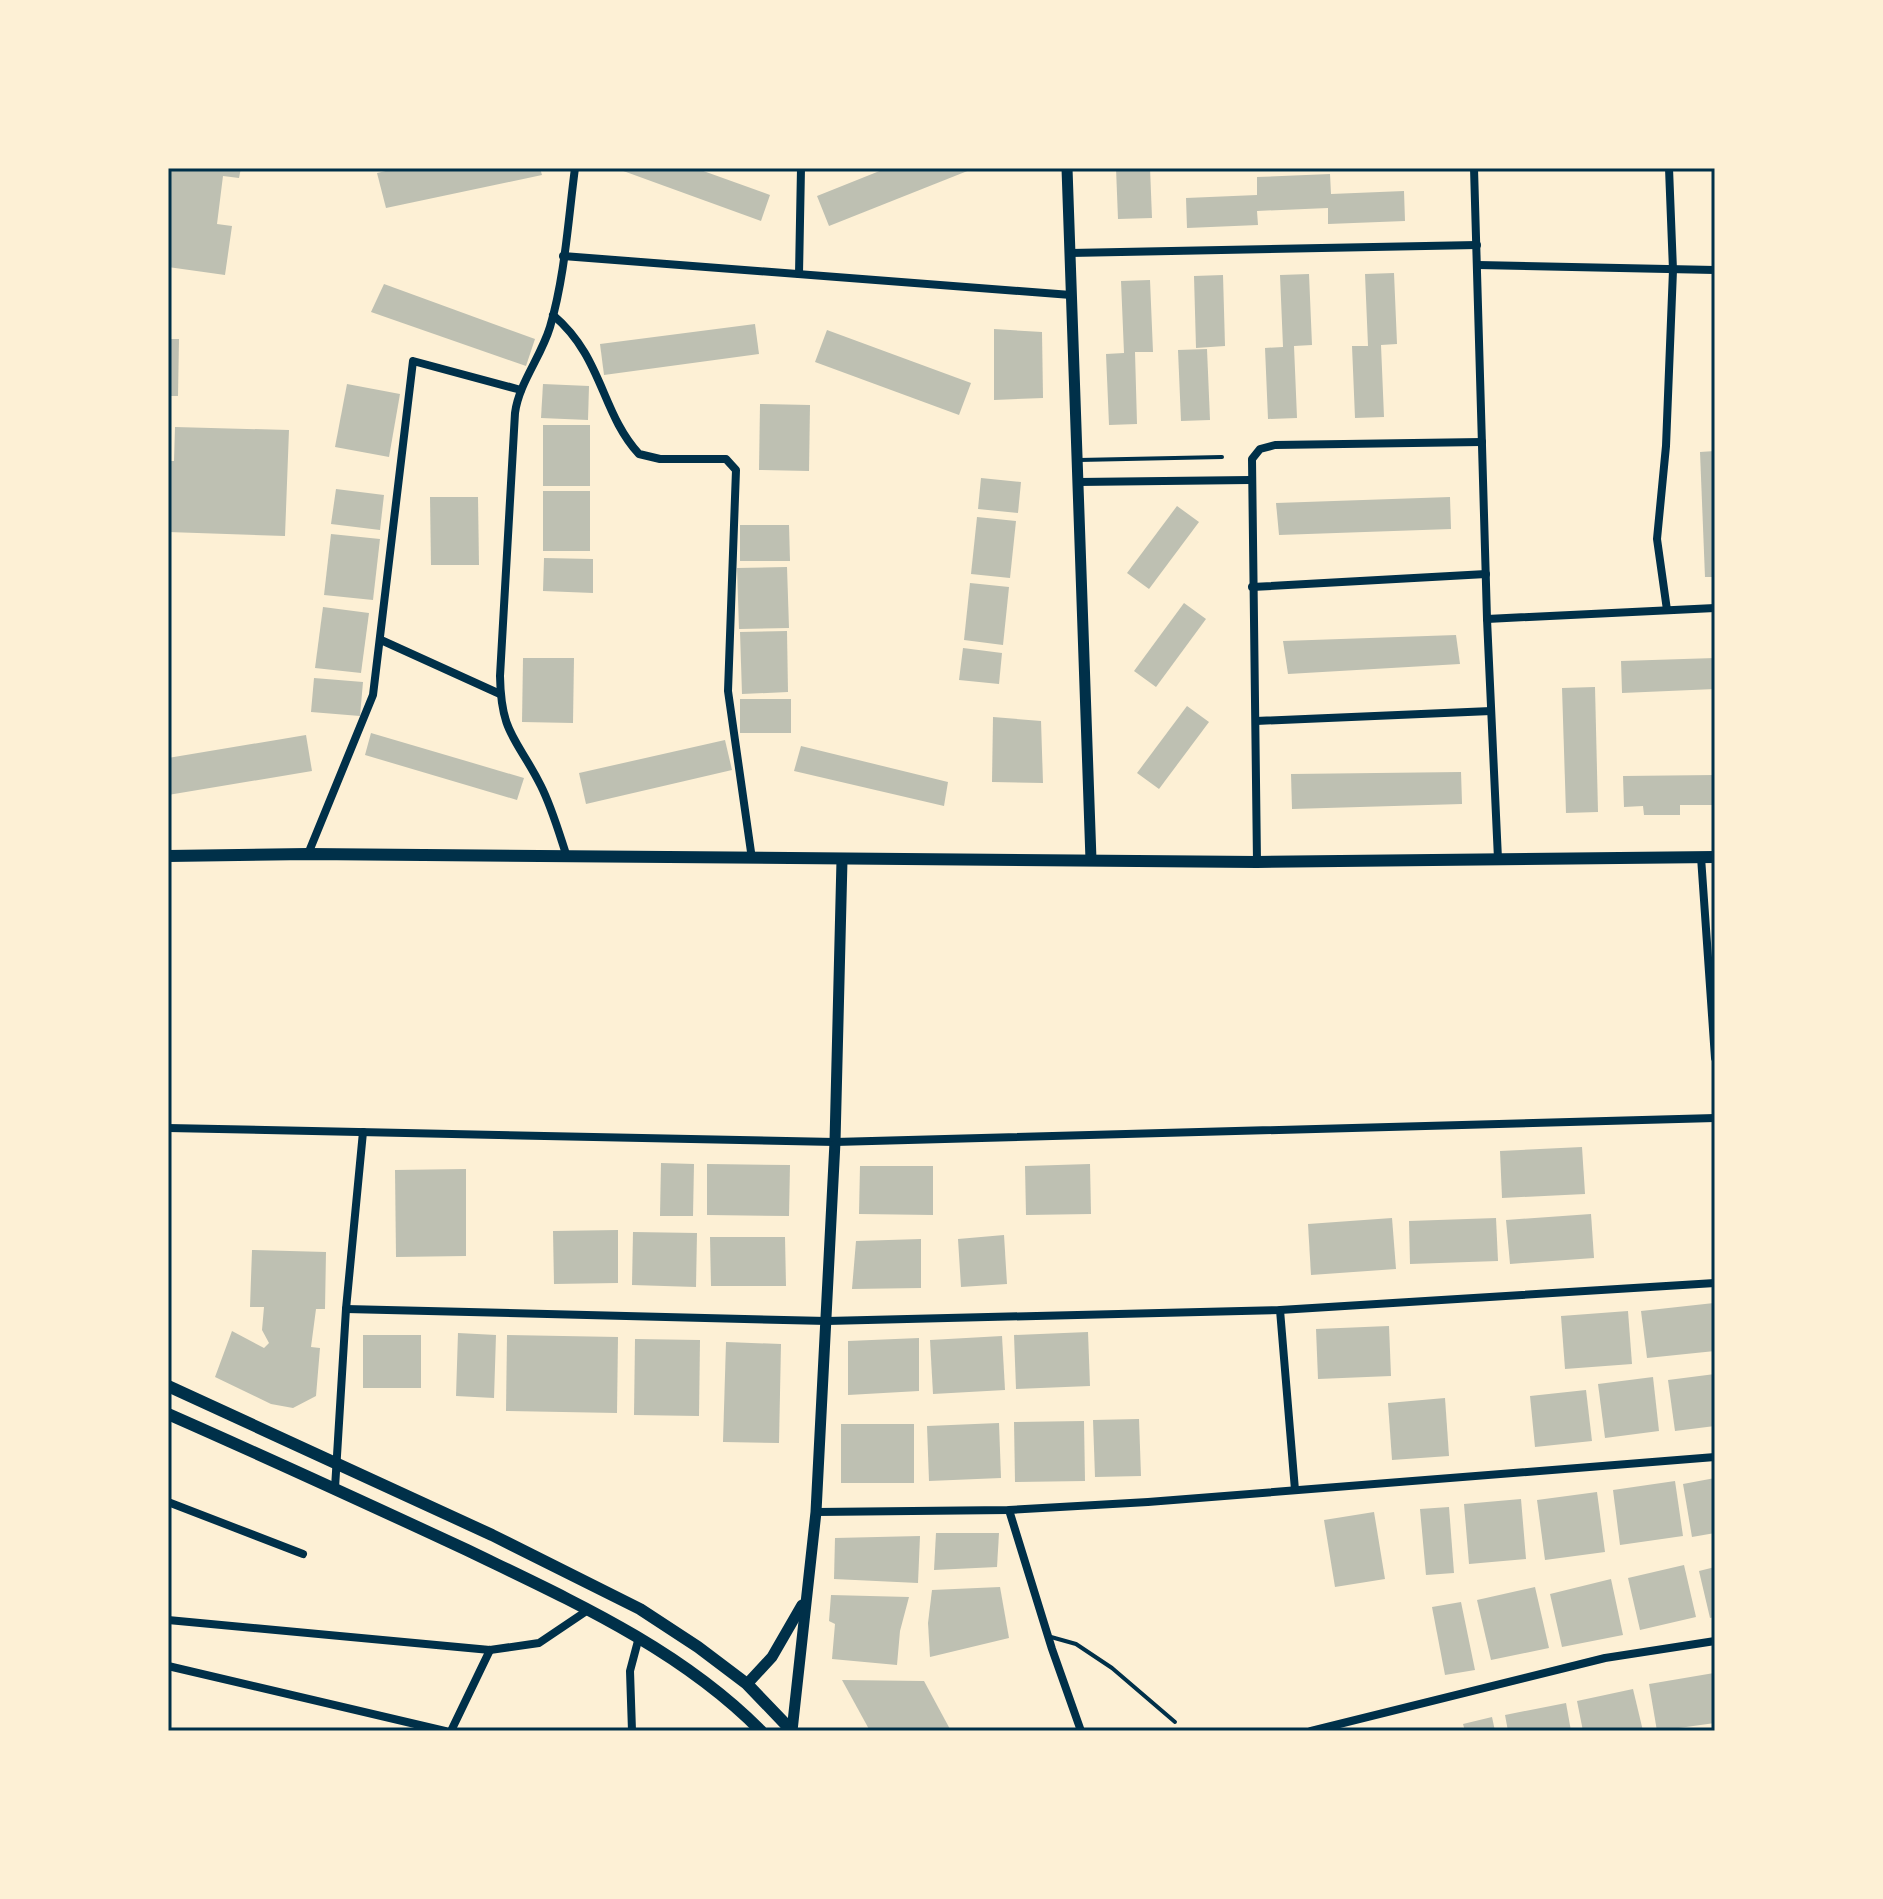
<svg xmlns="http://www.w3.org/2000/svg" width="1883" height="1899" viewBox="0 0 1883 1899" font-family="Helvetica,sans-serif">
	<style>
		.building { fill: #bec0b2 }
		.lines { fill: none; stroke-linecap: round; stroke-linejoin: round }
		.service { stroke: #003049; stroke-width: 4 }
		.minor { stroke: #003049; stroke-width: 8 }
		.tertiary { stroke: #003049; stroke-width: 11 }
		.secondary { stroke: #003049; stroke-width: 12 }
		.neatline { fill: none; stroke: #003049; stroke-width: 3 }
	</style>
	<rect width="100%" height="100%" fill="#fdf0d5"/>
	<g class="building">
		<path d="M168 168H241L239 178 223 176 217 224 232 226 225 275 168 267Z"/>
		<path d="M399 168H540L542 175 386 208 377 173Z"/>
		<path d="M615 168H695L770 195 761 221Z"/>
		<path d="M887 168H975L829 226 817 196Z"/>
		<path d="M1116 168H1150L1152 218 1118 219Z"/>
		<path d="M1330 174 1331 194 1404 191 1405 221 1328 224V208L1257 211 1258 225 1187 228 1186 198 1257 195V177Z"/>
		<path d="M1394 273 1397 344 1381 345 1384 417 1355 418 1352 346H1368L1365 274Z"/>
		<path d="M1309 274 1312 345 1294 346 1297 418 1268 419 1265 348 1283 347 1280 275Z"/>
		<path d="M1223 275 1225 346 1196 348 1194 276Z"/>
		<path d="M1150 280 1153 352H1135L1137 424 1109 425 1106 354 1124 353 1121 281Z"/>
		<path d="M384 284 535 339 526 366 371 312Z"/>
		<path d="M755 324 759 354 604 375 600 344Z"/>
		<path d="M994 329 1042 332 1043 398 994 400Z"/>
		<path d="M827 330 971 383 959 415 815 362Z"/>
		<path d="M168 339H179L178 396H168Z"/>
		<path d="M1207 349 1210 420 1181 421 1178 350Z"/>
		<path d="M347 384 400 394 389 457 335 447Z"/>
		<path d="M543 384 589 386 588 420 541 418Z"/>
		<path d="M760 404 810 405 809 471 759 470Z"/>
		<rect x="543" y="425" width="47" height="61"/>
		<path d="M175 427 289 430 285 536 168 532V461H174Z"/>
		<path d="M1715 451V577H1705L1700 452Z"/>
		<path d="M981 478 1021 482 1018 513 978 509Z"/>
		<path d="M336 489 384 495 380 530 331 524Z"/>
		<rect x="543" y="491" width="47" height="60"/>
		<path d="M430 497H478L479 565H431Z"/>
		<path d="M1450 497 1451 529 1279 535 1276 503Z"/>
		<path d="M1177 506 1199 522 1149 589 1127 573Z"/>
		<path d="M977 517 1016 521 1010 578 971 574Z"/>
		<path d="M740 525H789L790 561H740Z"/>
		<path d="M331 534 380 539 373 600 324 595Z"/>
		<path d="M544 558 593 559V593L543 591Z"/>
		<path d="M787 567 789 628 739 629 737 568Z"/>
		<path d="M970 583 1009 587 1003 645 964 640Z"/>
		<path d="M1184 603 1206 619 1156 687 1134 671Z"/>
		<path d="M323 607 369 613 361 673 315 668Z"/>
		<path d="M787 631 788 692 742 694 740 632Z"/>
		<path d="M1456 635 1460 664 1288 674 1283 641Z"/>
		<path d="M963 648 1002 653 999 684 959 680Z"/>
		<path d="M523 658H574L573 723 522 722Z"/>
		<path d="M1715 658V689L1622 693 1621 661Z"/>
		<path d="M314 678 363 682 360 716 311 712Z"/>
		<path d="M1595 687 1598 812 1566 813 1562 688Z"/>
		<rect x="740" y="699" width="51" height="34"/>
		<path d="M1187 706 1209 722 1159 789 1137 773Z"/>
		<path d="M993 717 1041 721 1043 783 992 782Z"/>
		<path d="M371 733 524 778 517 800 365 755Z"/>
		<path d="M306 735 312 771 168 795V758Z"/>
		<path d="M725 740 732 770 586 804 579 773Z"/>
		<path d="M801 746 948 782 944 806 794 771Z"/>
		<path d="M1461 772 1462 804 1292 809 1291 774Z"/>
		<path d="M1715 775V805H1680V815H1644L1643 806 1624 807 1623 776Z"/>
		<path d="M1582 1147 1585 1194 1502 1198 1500 1151Z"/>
		<path d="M661 1163 694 1164 693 1216H660Z"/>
		<path d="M707 1164 790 1165 789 1216 707 1215Z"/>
		<path d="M1090 1164 1091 1214 1026 1215 1025 1166Z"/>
		<path d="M860 1166H933V1215L859 1214Z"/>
		<path d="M466 1169V1256L396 1257 395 1170Z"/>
		<path d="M1591 1214 1594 1258 1510 1264 1506 1220Z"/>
		<path d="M1392 1218 1396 1269 1311 1275 1308 1224Z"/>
		<path d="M1496 1218 1498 1261 1410 1264 1409 1221Z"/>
		<path d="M618 1230V1283L554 1284 553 1231Z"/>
		<path d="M633 1232 697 1233 696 1287 632 1285Z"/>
		<path d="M1004 1235 1007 1284 961 1287 958 1239Z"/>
		<path d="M710 1237H785L786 1286H711Z"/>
		<path d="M921 1239V1288L852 1289 856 1241Z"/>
		<path d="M252 1250 326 1252 325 1309H316L311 1347 320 1348 316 1396 293 1408 271 1404 215 1377 232 1331 264 1348 269 1343 262 1330 264 1307H250Z"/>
		<path d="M1714 1303 1715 1351 1647 1358 1641 1311Z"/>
		<path d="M1628 1311 1632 1364 1565 1369 1561 1316Z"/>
		<path d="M1389 1326 1391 1376 1318 1379 1316 1329Z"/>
		<path d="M1088 1332 1090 1386 1016 1389 1014 1335Z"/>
		<path d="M458 1333 496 1335 494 1398 456 1396Z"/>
		<rect x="363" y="1335" width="58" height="53"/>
		<path d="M507 1335 618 1337 617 1413 506 1411Z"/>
		<path d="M1002 1336 1005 1390 933 1394 930 1340Z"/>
		<path d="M919 1338V1391L848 1395V1341Z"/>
		<path d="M635 1339 700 1340 699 1416 634 1415Z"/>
		<path d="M726 1342 781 1344 779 1443 723 1442Z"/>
		<path d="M1715 1374V1426L1675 1431 1668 1380Z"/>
		<path d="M1653 1377 1659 1431 1605 1438 1598 1384Z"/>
		<path d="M1586 1390 1592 1441 1535 1447 1530 1396Z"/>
		<path d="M1445 1398 1449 1456 1392 1460 1388 1403Z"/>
		<path d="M1139 1419 1141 1476 1095 1477 1093 1420Z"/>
		<path d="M1084 1421 1085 1481 1015 1482 1014 1422Z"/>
		<path d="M999 1423 1001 1478 929 1481 927 1426Z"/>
		<rect x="841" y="1424" width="73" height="59"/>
		<path d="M1715 1478V1533L1692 1537 1683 1484Z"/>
		<path d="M1675 1481 1683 1536 1620 1545 1613 1490Z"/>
		<path d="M1597 1492 1605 1552 1545 1560 1537 1500Z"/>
		<path d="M1521 1499 1526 1559 1469 1564 1464 1504Z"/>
		<path d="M1449 1507 1454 1573 1426 1575 1420 1509Z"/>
		<path d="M1374 1512 1385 1579 1335 1587 1324 1520Z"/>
		<path d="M936 1533H999L997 1567 934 1570Z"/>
		<path d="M920 1536 918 1583 834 1579 835 1538Z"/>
		<path d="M1684 1565 1696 1617 1640 1630 1628 1578Z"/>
		<path d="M1715 1567V1617L1710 1618 1699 1571Z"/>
		<path d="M1611 1579 1623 1635 1562 1647 1550 1594Z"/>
		<path d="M1000 1587 1009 1638 930 1657 928 1623 932 1590Z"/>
		<path d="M1535 1587 1549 1648 1491 1660 1477 1600Z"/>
		<path d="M831 1595 909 1597 900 1631 897 1665 832 1659 835 1624 829 1621Z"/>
		<path d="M1461 1602 1475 1670 1445 1675 1432 1607Z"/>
		<path d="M1714 1673 1715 1723 1657 1731 1649 1684Z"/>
		<path d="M842 1680 924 1681 951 1731H870Z"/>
		<path d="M1633 1689 1643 1731H1583L1577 1701Z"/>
		<path d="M1566 1703 1571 1731H1508L1505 1715Z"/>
		<path d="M1492 1717 1495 1731H1465L1463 1724Z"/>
	</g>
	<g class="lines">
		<g class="service">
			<path d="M1079 460 1222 457"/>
			<path d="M1051 1637 1076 1644 1112 1668 1175 1722"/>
		</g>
		<g class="minor">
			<path d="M1474 168 1487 619 1498 859"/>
			<path d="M1070 253 1477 245"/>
			<path d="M563 256 1071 295"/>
			<path d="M1478 265 1715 270"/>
			<path d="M799 274 801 168"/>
			<path d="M553 315C603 357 601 413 639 454L660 459H726L736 470 728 691 752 859"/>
			<path d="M1078 482 1250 480"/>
			<path d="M1252 587 1486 574"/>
			<path d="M1667 610 1657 539 1666 446 1673 270 1669 168"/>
			<path d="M1487 619 1715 608"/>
			<path d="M381 640 500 694"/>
			<path d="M1256 721 1491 711"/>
			<path d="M308 854 373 695 413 361 521 390"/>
			<path d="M567 857C559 833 552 808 541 786 517 738 501 735 500 676L515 413C519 383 541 357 550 327 565 276 568 221 575 168"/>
			<path d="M1701 857 1715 1058"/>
			<path d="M1257 862 1252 459 1260 449 1275 445 1482 442"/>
			<path d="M168 1128 835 1142 1715 1118"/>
			<path d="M346 1309 827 1321 1280 1310 1715 1283"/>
			<path d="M1280 1310 1295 1490"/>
			<path d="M335 1488 346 1309 363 1132"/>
			<path d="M168 1502 303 1554"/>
			<path d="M1009 1510 1052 1649 1081 1731"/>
			<path d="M816 1512 1009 1510 1148 1502 1715 1457"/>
			<path d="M168 1620 490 1650 539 1643 588 1610"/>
			<path d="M168 1666 445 1731"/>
			<path d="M451 1731 490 1650"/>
			<path d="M632 1731 630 1671 639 1637"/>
			<path d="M1311 1731 1605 1658 1715 1641"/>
		</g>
		<g class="tertiary">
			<path d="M1067 168 1091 860"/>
			<path d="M747 1684 772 1657 802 1605"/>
			<path d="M792 1731 816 1512 835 1142 842 860"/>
		</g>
		<g class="secondary">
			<path d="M168 856 308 854 1257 862 1715 857"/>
			<path d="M168 1386 492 1535 640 1609 698 1647 747 1684 792 1731"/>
			<path d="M168 1414C268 1458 368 1504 467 1550 570 1600 679 1648 761 1731"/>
		</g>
	</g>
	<rect width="1883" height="1899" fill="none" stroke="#fdf0d5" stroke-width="340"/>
	<rect x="170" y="170" width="1543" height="1559" class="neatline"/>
</svg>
